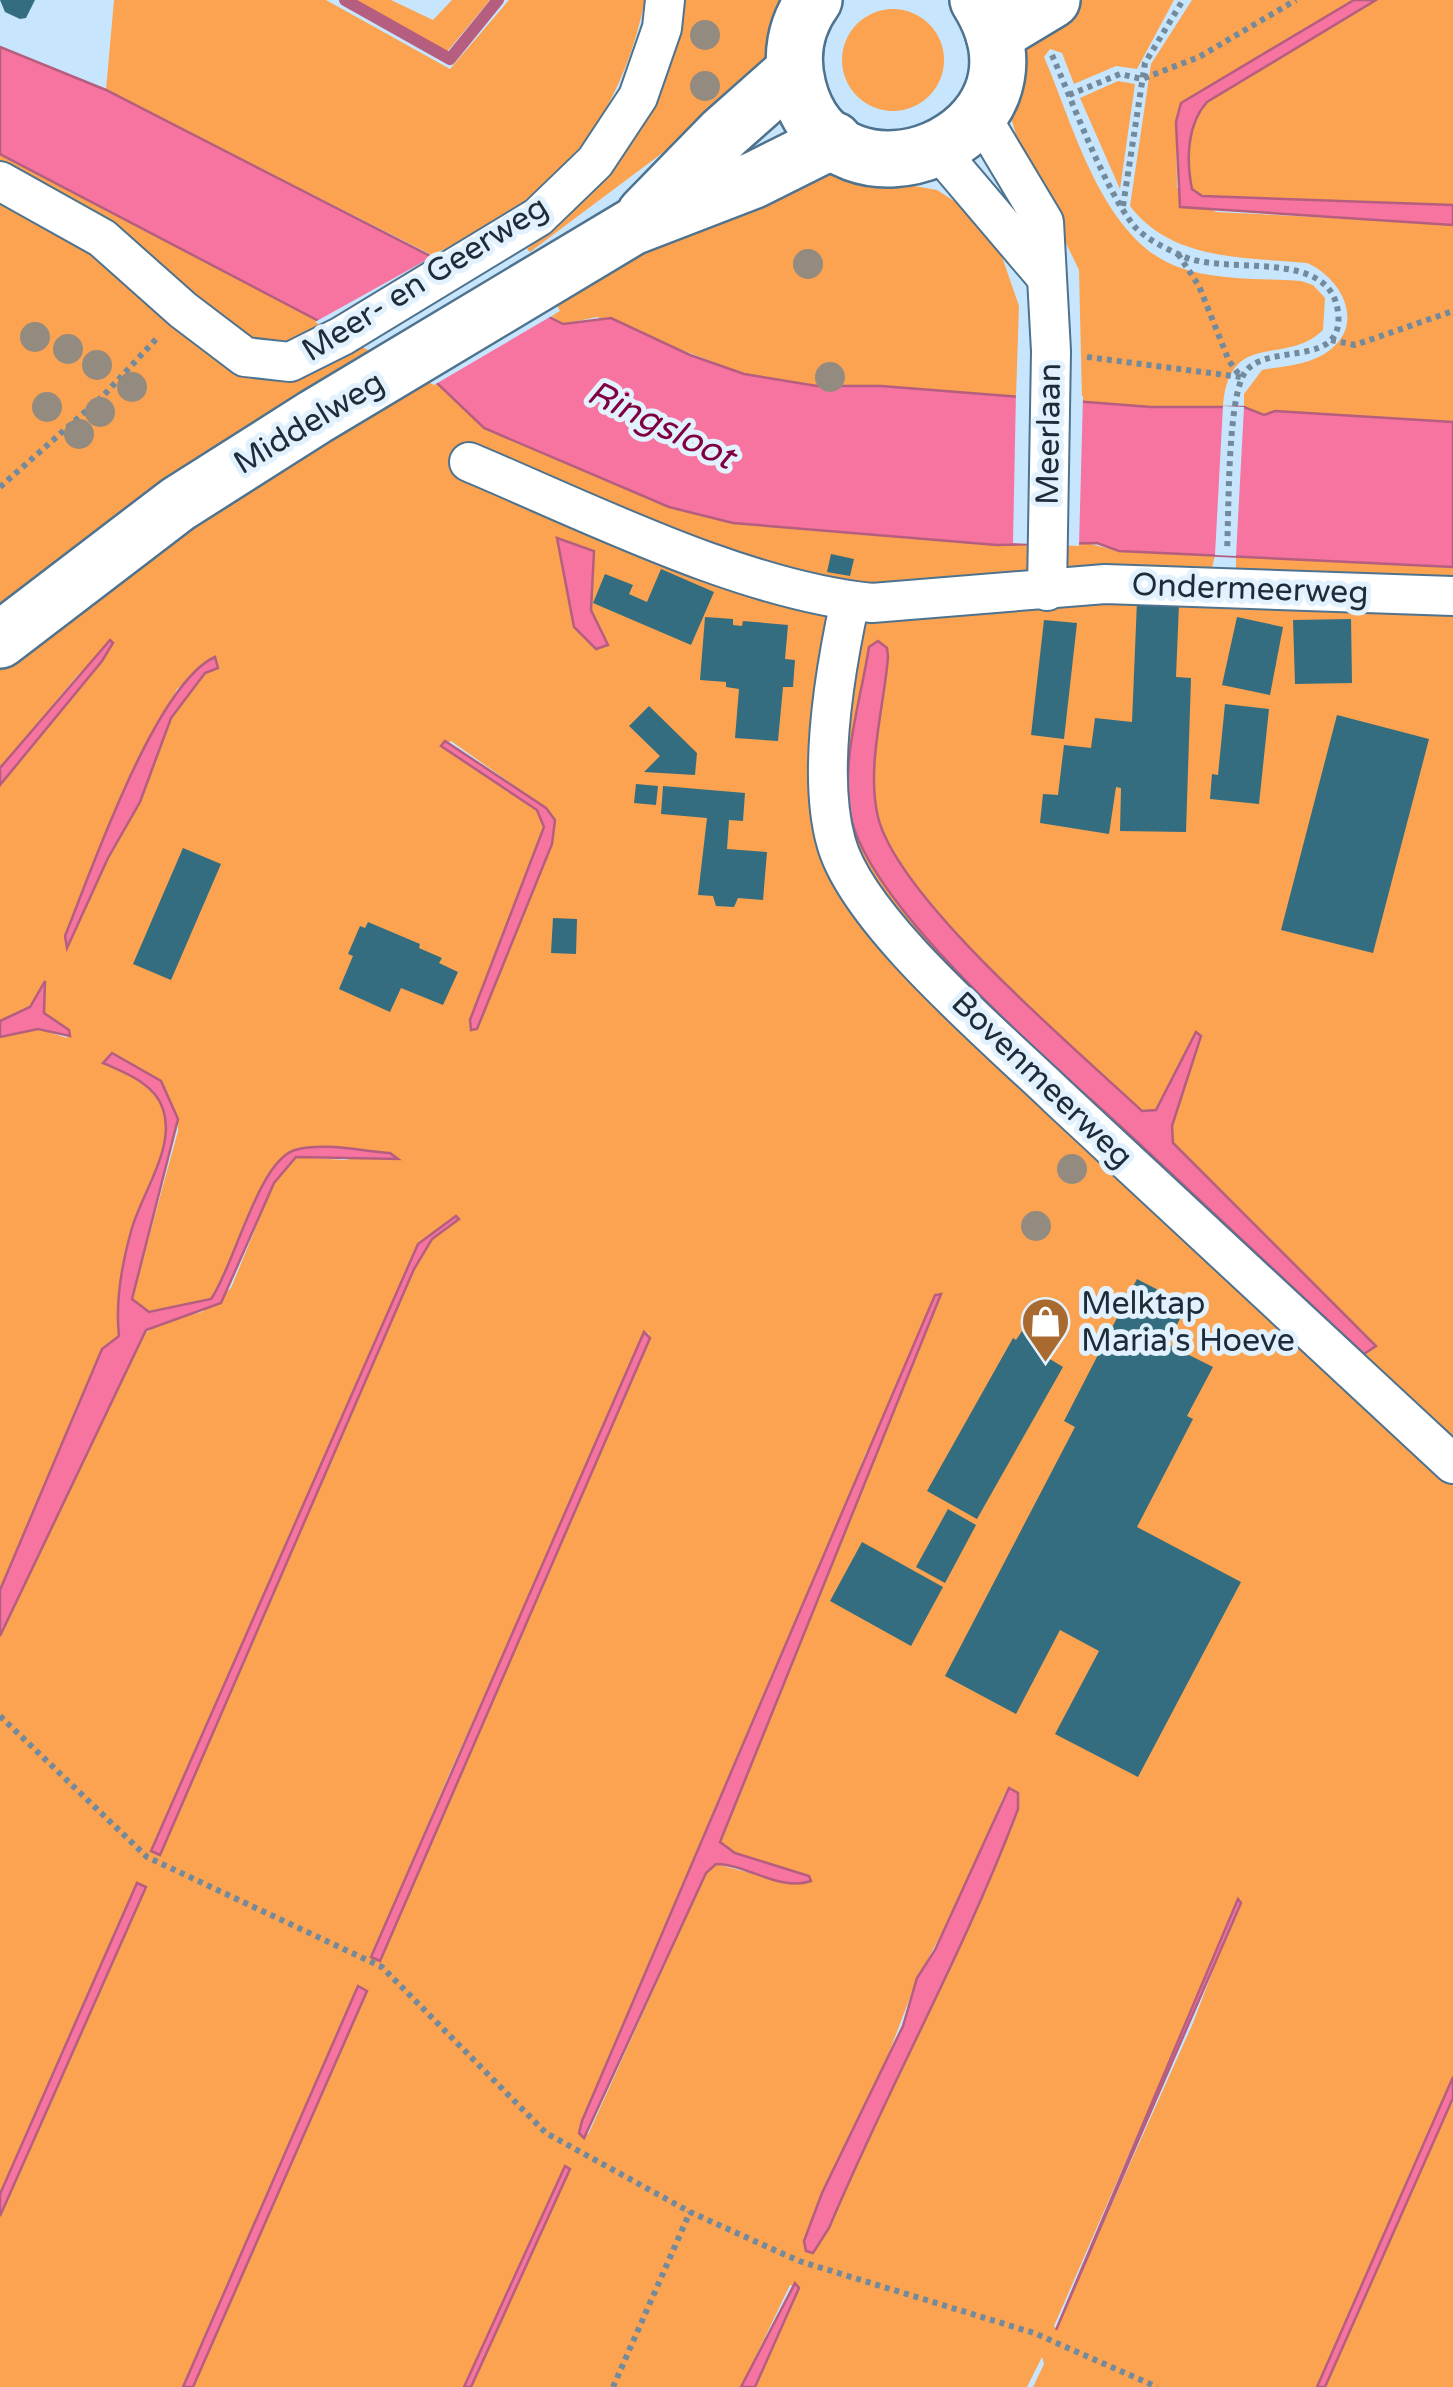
<svg xmlns="http://www.w3.org/2000/svg" width="1453" height="2387" viewBox="0 0 1453 2387" font-family="'Varela Round',sans-serif">
	<style>
		.green { fill: #fba350; fill-rule: evenodd }
		.water { fill: #f6749f; stroke: #b55e80; stroke-width: 2.5 }
		.pier { fill: #c7e6fe }
		.lines { fill: none; stroke-linecap: round; stroke-linejoin: round }
		.stream { stroke: #b55e80; stroke-width: 12 }
		.building { fill: #346d7f }
		.minor-casing { stroke: #4f738e; stroke-width: 42 }
		.primary-casing { stroke: #4f738e; stroke-width: 60 }
		.path { stroke: #738a9c; stroke-width: 6; stroke-dasharray: 5 5; stroke-linecap: butt }
		.minor { stroke: #fff; stroke-width: 38 }
		.primary { stroke: #fff; stroke-width: 55 }
		.tree { fill: #938a80 }
		.labels { text-anchor: middle; dominant-baseline: central; stroke-width: 10; stroke-linejoin: round; paint-order: stroke }
		.street-label { font-size: 32px; fill: #1d2c38; stroke: #e1f1fd }
		.poi-label { font-size: 32px; fill: #1d2c38; stroke: #e1f1fd; text-anchor: start }
		.water-label { font-size: 35px; font-style: italic; fill: #7f023f; stroke: #e1f1fd }
	</style>
	<rect width="100%" height="100%" fill="#c7e6fe"/>
	<g class="green">
		<path d="M114 0H326L450 69 509 0H645C618 130 550 201 432 255L106 90Z"/>
		<path d="M355 0H391L433 20 452 0H490L446 53Z"/>
		<path d="M681 0H780L762 68 669 154 665 151 530 252 527 249C632 168 646 123 681 0Z"/>
		<path d="M1075 0H1174L1137 69 1116 66 1074 84 1062 53 1050 49 1044 57C1074 126 1102 239 1178 267 1215 281 1262 278 1301 281L1313 285 1325 298 1323 330C1286 367 1229 328 1223 406L1151 407 1082 401 1079 270 1020 148 1009 111 1024 54 1034 36Z"/>
		<path d="M1192 0H1354L1182 103 1176 122 1177 188 1216 212 1453 224V422L1276 411 1265 415 1244 407V394L1262 370C1284 366 1311 365 1330 350 1366 322 1340 277 1307 263 1244 257 1172 261 1130 206L1151 64Z"/>
		<path d="M1376 0H1453V205L1202 196 1192 189C1186 160 1187 124 1207 102Z"/>
		<circle cx="893" cy="60" r="51"/>
		<path d="M1118 81 1135 84 1120 189 1080 98Z"/>
		<path d="M0 154 437 383 484 428 733 523 997 545 1082 542 1119 551 1215 555 1212 568 1236 569V556L1453 567V2077L1317 2387H1033L1044 2364 1042 2357 1027 2387H755L799 2288 790 2285 741 2387H471L570 2170 565 2166 464 2387H193L367 1991 358 1987 183 2387H0V2216L146 1887 137 1884 0 2195V1636L142 1335 162 1322 202 1312 231 1288 274 1183 296 1157 344 1160 390 1153 312 1147 290 1151 211 1299 149 1312 132 1299 178 1131V1119L161 1081 104 1063C126 1073 155 1085 163 1110 175 1147 142 1193 132 1228 122 1263 115 1300 119 1336L102 1349 0 1590V1037L39 1029 67 1038 69 1030 44 1013 45 982 30 1007 0 1021V785L112 643 77 676 0 768ZM557 538 594 551 591 610ZM215 657 217 668 205 673 171 718 140 802 108 858 68 947 107 834 177 689ZM451 741 546 808 555 820 471 1030 470 1019 544 827 537 810 442 746ZM458 1219 432 1239 414 1269 152 1851 418 1244ZM648 1332 650 1338 380 1960 372 1957 450 1772ZM867 1450 856 1501 720 1842 735 1853 809 1876 791 1884 716 1864 706 1873 588 2135 582 2121 813 1589ZM1005 1793 973 1919 813 2253 917 1979 956 1907ZM1240 1899 1193 2023 1056 2329 1054 2326Z"/>
		<path d="M823 170 937 190 970 211 1000 251 1019 306 1016 397 881 386H817L744 374 597 317 563 324 551 316 560 311 555 302 685 232Z"/>
		<path d="M1453 2098V2387H1325Z"/>
	</g>
	<g class="water">
		<path d="M1354 0H1376L1207 102C1187 124 1186 160 1192 189L1202 196 1453 205V225L1180 207 1176 122 1181 103Z"/>
		<path d="M0 47 106 90 563 324 611 318 690 355 744 374 817 386H881L1151 407H1244L1264 415 1275 411 1453 422V567L1119 551 1097 543 997 545 733 523 669 507 484 428 437 383 0 154Z"/>
		<path d="M557 538 594 551 591 610 608 645 596 649 574 627Z"/>
		<path d="M110 640 113 643 102 661 0 785V768Z"/>
		<path d="M878 641 887 648 888 657C884 707 866 768 878 817 898 899 1076 1049 1142 1111L1156 1110 1196 1032 1201 1036 1172 1126 1173 1143 1376 1346 1364 1354C1286 1281 1209 1209 1131 1136 1058 1068 867 908 850 813 841 760 861 699 869 647Z"/>
		<path d="M215 657 218 668 205 673 171 718 140 802 108 858 67 948 65 936C91 872 155 684 215 657Z"/>
		<path d="M445 741 546 808 555 820 552 844 477 1029 471 1030 470 1020 544 827 537 810 441 746Z"/>
		<path d="M45 981 44 1013 69 1030 70 1036 38 1029 0 1037V1021L30 1007Z"/>
		<path d="M112 1053 161 1081 178 1119 132 1299 149 1312 211 1299C234 1267 258 1161 295 1150 324 1142 360 1151 390 1153L398 1159 296 1157 274 1183 221 1303 146 1330 0 1636V1590L102 1349 119 1336C115 1300 122 1263 132 1228 142 1193 176 1147 163 1109 155 1084 126 1073 103 1063Z"/>
		<path d="M456 1216 459 1219 432 1239 414 1269 160 1855 151 1851 418 1244Z"/>
		<path d="M941 1294 720 1842 735 1853 809 1876 811 1881C781 1892 746 1864 716 1864L706 1873 584 2138 579 2133 582 2121 935 1295Z"/>
		<path d="M644 1332 650 1338 380 1961 371 1957Z"/>
		<path d="M1009 1788 1018 1793V1809C964 1953 888 2087 829 2228L813 2253 806 2251 804 2241 822 2193 903 2026 917 1978 935 1950Z"/>
		<path d="M137 1883 146 1887 0 2216V2194Z"/>
		<path d="M1238 1899 1241 1903 1056 2330Z"/>
		<path d="M358 1986 367 1991 193 2387H183Z"/>
		<path d="M1453 2077V2098L1325 2387H1317Z"/>
		<path d="M565 2166 570 2169 471 2387H464Z"/>
		<path d="M795 2283 799 2288 755 2387H741Z"/>
	</g>
	<g class="pier">
		<path d="M439 253 555 314 434 385 315 322Z"/>
		<path d="M1016 392 1083 396 1079 546 1013 543Z"/>
		<path d="M1223 406 1244 407 1236 556 1215 555Z"/>
	</g>
	<g class="lines">
		<path class="stream" d="M345 0 450 59 498 0"/>
	</g>
	<g class="building">
		<path d="M0 0H35L26 18 20 19 5 12Z"/>
		<path d="M831 554 854 559 850 576 827 572Z"/>
		<path d="M661 569 714 592 691 645 593 603 605 574 633 585 629 594 647 602Z"/>
		<path d="M1137 601 1179 604 1176 677 1191 678 1186 832 1120 831 1121 788 1116 787 1109 834 1040 823 1043 794 1058 795 1064 745 1091 748 1095 718 1132 722Z"/>
		<path d="M705 617 733 619V625L742 626 743 621 788 625 785 659 795 660 793 687H783L778 741 735 738 739 689 726 687V682L700 680Z"/>
		<path d="M1237 617 1283 627 1270 695 1222 685Z"/>
		<path d="M1351 619 1352 683 1295 684 1293 620Z"/>
		<path d="M1044 620 1077 623 1064 739 1031 735Z"/>
		<path d="M1225 704 1269 709 1259 804 1210 799 1212 774 1218 775Z"/>
		<path d="M649 706 697 753 695 775 644 772 660 756 629 726Z"/>
		<path d="M1337 715 1429 739 1373 953 1281 930Z"/>
		<path d="M636 784 658 786 656 805 634 803Z"/>
		<path d="M663 786 745 793 743 821 729 820 727 849 767 852 763 900 738 898 734 907 716 906 713 896 698 895 707 818 661 814Z"/>
		<path d="M183 848 221 864 171 980 133 964Z"/>
		<path d="M553 918 577 919 576 954 551 953Z"/>
		<path d="M368 922 420 944 419 948 442 958 439 963 458 972 443 1005 401 988 390 1012 339 989 353 956 348 954 360 926 365 928Z"/>
		<path d="M1137 1279 1187 1305 1167 1344 1213 1367 1187 1416 1193 1419 1137 1527 1241 1582 1138 1777 1055 1734 1099 1651 1060 1630 1016 1714 945 1676 1075 1427 1064 1421Z"/>
		<path d="M1022 1331 1039 1342 1035 1350 1063 1367 977 1519 927 1491 1013 1338 1016 1340Z"/>
		<path d="M948 1509 976 1525 945 1583 916 1567Z"/>
		<path d="M862 1542 943 1587 911 1646 830 1601Z"/>
	</g>
	<g class="lines">
		<defs>
			<g id="minor">
				<path d="M980 115 1044 222 1051 351 1047 591"/>
				<path d="M939 151 1046 277"/>
				<path d="M0 181 102 238 183 310 245 357 290 362 342 336 538 217 595 162 638 97 662 28 665 0"/>
				<path d="M469 462C590 513 742 590 872 603L1105 584 1453 596"/>
				<path d="M850 601C835 670 817 774 836 842 857 921 997 1038 1058 1097 1189 1220 1321 1342 1453 1464"/>
			</g>
			<g id="primary">
				<path d="M814 0C795 26 790 56 798 87 834 229 1066 140 978 0"/>
				<path d="M994 35 1052 0"/>
				<path d="M645 214 724 133 794 71"/>
				<path d="M0 640 178 504 315 417 632 227 754 180 834 140"/>
			</g>
		</defs>
		<use href="#minor" class="minor-casing"/>
		<use href="#primary" class="primary-casing"/>
		<g class="path">
			<path d="M1052 55C1072 100 1105 191 1135 227 1146 239 1165 248 1180 255 1223 277 1330 246 1338 312 1345 369 1269 342 1246 371 1227 394 1229 515 1227 551"/>
			<path d="M1069 95 1120 74 1142 79 1199 57 1296 0"/>
			<path d="M1123 206 1145 63 1183 0"/>
			<path d="M1178 254 1199 286 1229 361 1240 376"/>
			<path d="M1331 340 1355 345 1453 311"/>
			<path d="M1087 357 1241 377"/>
			<path d="M0 487 103 396 158 337"/>
			<path d="M0 1716 147 1857 382 1967 546 2133 690 2212 799 2261 1034 2333 1157 2387"/>
			<path d="M613 2387 690 2212"/>
		</g>
		<use href="#minor" class="minor"/>
		<use href="#primary" class="primary"/>
	</g>
	<g class="tree">
		<circle cx="705" cy="35" r="15"/>
		<circle cx="705" cy="86" r="15"/>
		<circle cx="808" cy="264" r="15"/>
		<circle cx="35" cy="337" r="15"/>
		<circle cx="68" cy="349" r="15"/>
		<circle cx="97" cy="365" r="15"/>
		<circle cx="830" cy="377" r="15"/>
		<circle cx="132" cy="387" r="15"/>
		<circle cx="47" cy="407" r="15"/>
		<circle cx="100" cy="412" r="15"/>
		<circle cx="79" cy="434" r="15"/>
		<circle cx="1072" cy="1169" r="15"/>
		<circle cx="1036" cy="1226" r="15"/>
	</g>
	<defs>
		<symbol id="shop-pin" viewBox="-11 -11 22 30"><path d="M0 17L-7.5 6A9.5 9.5 0 1 1 7.5 6Z" fill="#a86a2f" stroke="#e1f1fd"/><path d="M-5-2.5h2.3a2.7 3.5 0 0 1 5.4 0H5L5.5 6h-11ZM-1.5-2.5h3a1.5 2.3 0 0 0-3 0Z" fill="#fff"/></symbol>
	</defs>
	<g fill-rule="evenodd">
		<use href="#shop-pin" x="1018" y="1294" width="55" height="75"/>
	</g>
	<g class="labels">
		<g class="street-label">
			<text transform="translate(425 279) rotate(-32)">Meer- en Geerweg</text>
			<text transform="translate(309 423) rotate(-31)">Middelweg</text>
			<text transform="translate(1049 434) rotate(-89)">Meerlaan</text>
			<text transform="translate(1250 589) rotate(2)">Ondermeerweg</text>
			<text transform="translate(1042 1080) rotate(44)">Bovenmeerweg</text>
		</g>
		<g class="poi-label">
			<text x="1081" y="1304">Melktap<tspan x="1081" dy="37">Maria's Hoeve</tspan></text>
		</g>
		<g class="water-label">
			<text transform="translate(661 425) rotate(26)">Ringsloot</text>
		</g>
	</g>
</svg>
